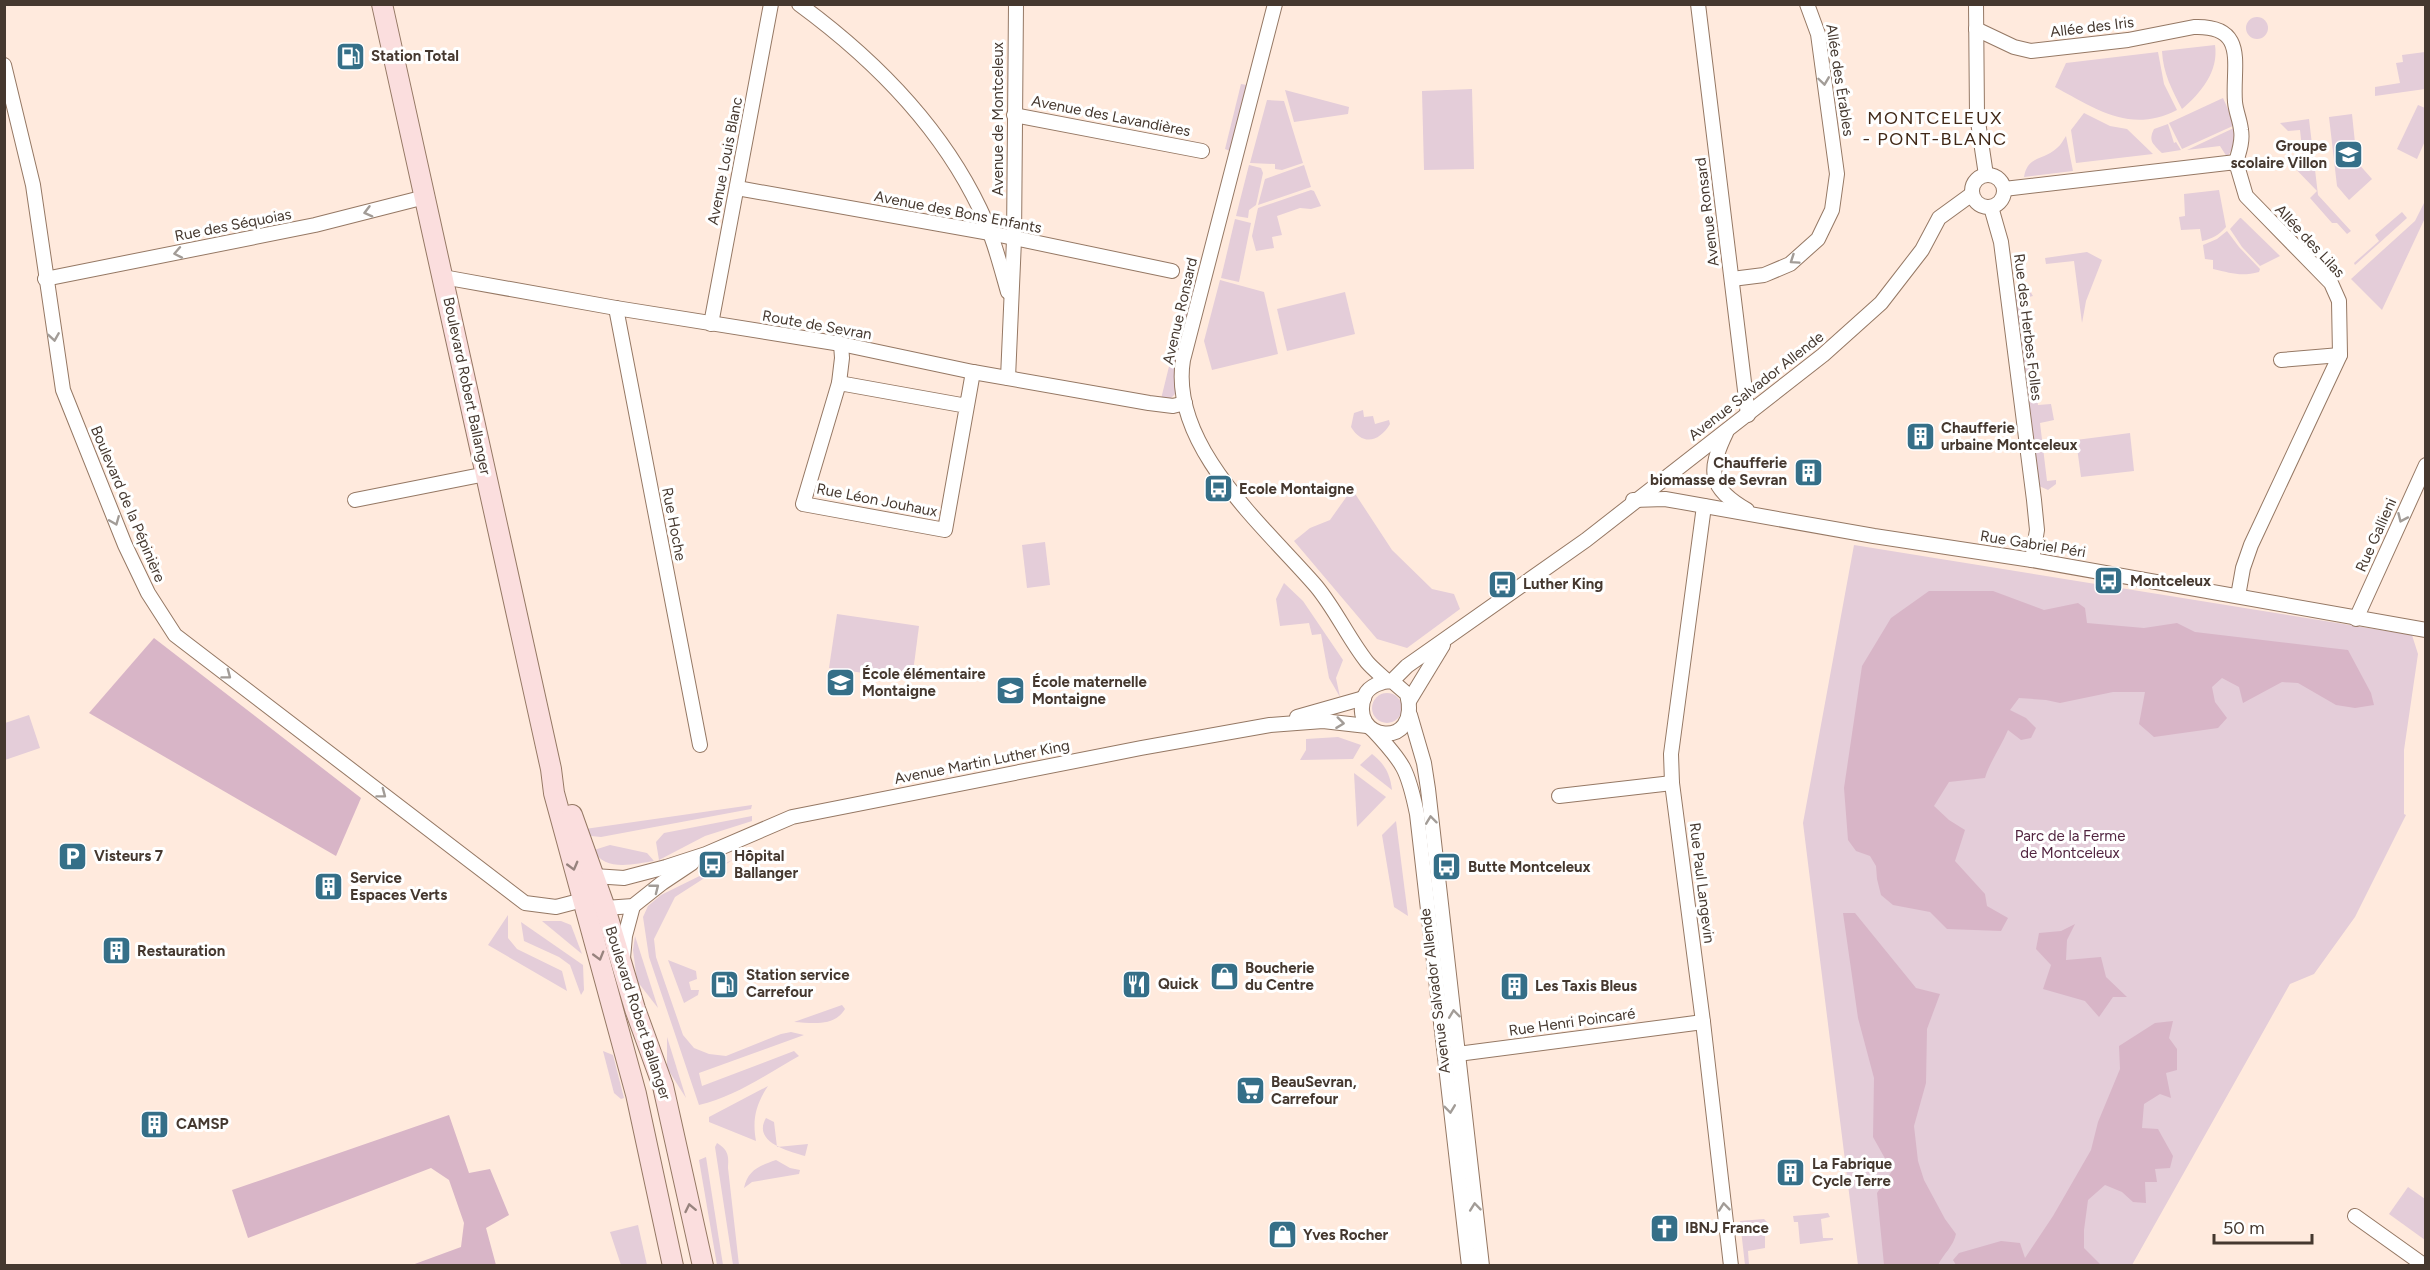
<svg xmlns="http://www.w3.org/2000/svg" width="2430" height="1270" viewBox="0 0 2430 1270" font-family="Figtree,sans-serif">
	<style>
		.green { fill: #e4cdd9 }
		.forest { fill: #d8b5c7 }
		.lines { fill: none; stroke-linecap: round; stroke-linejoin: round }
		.street-casing { stroke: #957864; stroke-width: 16 }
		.secondary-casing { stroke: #957864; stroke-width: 22 }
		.street { stroke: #fff; stroke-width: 14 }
		.secondary { stroke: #fbdede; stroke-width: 20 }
		.oneway { stroke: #a29c97 }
		.oneway2 { stroke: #97837e }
		.labels { text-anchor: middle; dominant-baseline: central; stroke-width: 6; stroke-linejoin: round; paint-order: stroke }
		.street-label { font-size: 15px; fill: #45382f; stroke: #fff }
		.poi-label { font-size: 15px; font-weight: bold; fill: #45382f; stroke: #fff; text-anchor: start }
		.park-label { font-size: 15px; fill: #522540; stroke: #fff }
		.quarter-label { font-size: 18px; letter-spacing: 1.5px; fill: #412817; stroke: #fff }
	</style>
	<rect width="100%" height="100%" fill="#ffeadd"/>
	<g class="green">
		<circle cx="2257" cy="28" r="11"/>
		<path d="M2215 45C2219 71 2201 93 2182 109 2172 90 2163 73 2162 51Z"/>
		<path d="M2158 52 2164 84 2177 110C2130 134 2096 109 2055 87L2066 63Z"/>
		<path d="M2425 52V89L2375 96V87L2400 83 2396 63 2403 62 2402 55Z"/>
		<path d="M1241 84 1247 85 1230 151 1225 149Z"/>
		<path d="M1472 89 1474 169 1424 170 1422 91Z"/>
		<path d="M1285 90 1349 107 1348 114 1294 122Z"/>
		<path d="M2223 98 2235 125 2182 149 2169 123Z"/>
		<path d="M1267 100 1284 101 1303 163 1282 170 1275 169V164L1250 163Z"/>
		<path d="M2418 105 2425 108V141L2417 159 2397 149Z"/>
		<path d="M2084 113 2110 126 2127 129 2153 154 2076 163 2071 130Z"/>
		<path d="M2352 114 2357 162 2372 179 2349 200 2337 186 2329 117Z"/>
		<path d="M2309 119 2318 195 2351 231 2347 234 2337 223H2332L2310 198 2317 191 2287 160 2303 158 2300 130 2288 131 2280 123Z"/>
		<path d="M2168 124 2174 143 2176 142 2181 150 2162 153C2153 144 2148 141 2154 129Z"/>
		<path d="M2236 127 2234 147 2227 157 2220 146 2187 150Z"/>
		<path d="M2066 136 2073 171 2024 177C2028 155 2043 161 2057 148 2061 145 2063 140 2066 136Z"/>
		<path d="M1249 165 1261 168 1263 173 1256 205 1249 210 1248 218 1236 216Z"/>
		<path d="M1304 165 1311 187 1258 205 1265 179Z"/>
		<path d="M1311 190 1314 191 1321 206 1311 209 1300 208 1277 216 1282 235 1272 237 1274 248 1256 251 1252 236 1258 208Z"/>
		<path d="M2219 190 2226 227C2219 235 2212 239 2202 241L2200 229 2181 230 2179 217 2185 216 2184 194Z"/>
		<path d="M2425 201V218L2382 310 2351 279 2415 221Z"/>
		<path d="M2402 212 2407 218 2355 265 2354 263 2379 241 2375 235Z"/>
		<path d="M2240 218H2241L2280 256 2260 266 2242 247 2230 229Z"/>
		<path d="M1235 219 1251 223 1239 282 1221 278Z"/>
		<path d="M2227 231 2239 247 2260 269 2259 272C2241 277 2231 273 2213 269V260L2205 259 2203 245 2217 239Z"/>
		<path d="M2087 252 2102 260 2086 301 2082 323 2074 261 2046 264 2045 258Z"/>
		<path d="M1220 280 1264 292 1278 354 1212 370 1204 341Z"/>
		<path d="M1190 281 1196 283 1176 361 1175 394 1170 399H1161Z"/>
		<path d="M2018 289 2030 291 2033 296 2025 298 2038 405 2051 404 2054 420 2040 423 2047 481 2056 480V484L2048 490 2039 486 2014 296Z"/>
		<path d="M1345 292 1355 334 1287 351 1277 309Z"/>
		<path d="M1363 410 1364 417 1373 416 1375 424 1389 420 1390 424C1380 441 1363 447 1351 427L1354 413Z"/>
		<path d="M2130 433 2134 471 2081 477 2076 440Z"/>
		<path d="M1352 489 1392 550 1432 589 1454 594 1460 609 1407 648 1377 639 1294 541 1310 528 1330 520Z"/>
		<path d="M1045 542 1050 585 1027 588 1022 545Z"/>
		<path d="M1854 545 2412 635 2418 654 2404 750V814L2406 815 2355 917 2314 974 2290 984 2132 1265H1858L1803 823Z"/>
		<path d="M1284 583 1303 601 1343 660 1336 678 1340 697 1329 678 1321 634 1312 635 1309 623 1280 626 1276 599Z"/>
		<path d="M837 614 919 626 912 680 829 668Z"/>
		<circle cx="1387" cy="708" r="15"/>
		<path d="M29 715 40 748 5 760V723Z"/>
		<path d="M1338 737 1361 745 1353 759 1300 760 1306 750V739Z"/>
		<path d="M1372 754C1385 764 1390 774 1392 790L1360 765Z"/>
		<path d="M1354 773 1386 797 1357 827Z"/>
		<path d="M752 805 751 809 601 837 591 836 585 829Z"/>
		<path d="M752 816V821L705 836 659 860 656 842 664 833Z"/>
		<path d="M1396 821 1408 916 1394 907 1382 835Z"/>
		<path d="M610 845 647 853 654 861C635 864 603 872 594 850Z"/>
		<path d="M734 859 675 897 654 939 656 957 683 1035 694 1048 709 1054 726 1056 781 1034 791 1032 804 1035 699 1073 702 1086 794 1051 799 1056C767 1074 735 1097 699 1105L649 957 643 917 648 906 661 895Z"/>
		<path d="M508 915V938L517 949 562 971 567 991 488 945Z"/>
		<path d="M542 921H561L571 925 582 954Z"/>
		<path d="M521 922 583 965 584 990 581 995 570 965 559 957 524 941Z"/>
		<path d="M635 936 658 1008 637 981 633 950Z"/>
		<path d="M668 960 696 971 697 979 689 982 691 990H699L698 995 684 1003Z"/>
		<path d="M842 1005 845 1009C834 1027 813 1023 794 1022Z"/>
		<path d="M667 1037 686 1098 667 1068Z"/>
		<path d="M603 1051 613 1055 624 1098 621 1099 614 1093Z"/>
		<path d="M768 1086C756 1104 752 1119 756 1141L709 1122V1117Z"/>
		<path d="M766 1118 774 1122 777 1147 808 1144 805 1156C788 1151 752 1142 766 1118Z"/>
		<path d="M717 1143C728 1150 729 1155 728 1168L739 1265H733L715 1147Z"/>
		<path d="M706 1157 723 1265H717L699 1160Z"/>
		<path d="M776 1160 790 1168 800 1170 799 1174 752 1182 744 1188C748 1170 759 1166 776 1160Z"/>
		<path d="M2408 1187 2425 1199V1240L2389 1214Z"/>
		<path d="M1828 1213 1830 1217 1821 1219 1823 1238H1833V1240L1800 1244 1798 1222H1794L1793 1216Z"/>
		<path d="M1764 1219 1770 1225 1765 1227V1248L1748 1251 1749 1265H1745L1740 1221Z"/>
		<path d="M638 1225 647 1265H621L610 1232Z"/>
	</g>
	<g class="forest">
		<path d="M1929 591H1993L2044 610 2078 603 2085 608 2087 623 2144 628 2177 623 2195 632 2348 650 2371 693 2374 705 2355 708 2336 705 2298 683 2282 682 2243 703 2239 687 2222 678 2212 687 2215 702 2227 718 2218 728 2154 737 2139 724 2145 692H2113L2060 703 2046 700 2019 698 2010 710 2026 718 2036 728 2031 738 2021 740 2008 730C2001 747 1990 761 1985 778L1949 782 1934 806 1949 820 1965 830 1955 861 1985 894 1987 906 2008 918 2001 931 1947 929 1930 912 1893 905 1881 895 1877 879 1876 866 1870 856 1856 851 1848 840 1844 788 1862 666 1891 618Z"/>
		<path d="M154 638 361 798 336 856 89 713Z"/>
		<path d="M1843 913H1855L1916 988 1940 994 1927 1029 1926 1083 1914 1126 1918 1161 1924 1180 1945 1219 1956 1234C1953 1247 1944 1253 1938 1265H1884L1877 1193 1892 1171 1873 1137 1874 1078 1858 1018Z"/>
		<path d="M2075 924 2067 940 2066 960 2101 957 2106 977 2127 997H2113L2099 1017 2085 1001 2043 989 2051 965 2036 949 2039 933 2061 931Z"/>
		<path d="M2173 1021 2169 1038 2177 1049V1070L2166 1073 2171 1098 2160 1094 2144 1104 2142 1128 2158 1129 2173 1156 2170 1168 2155 1169 2157 1182H2145L2146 1203 2133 1202 2122 1192 2105 1185 2088 1200 2084 1230V1248L2101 1265H1956L1953 1260 1959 1253 2001 1241 2020 1243 2025 1258 2053 1216 2091 1150 2098 1122 2120 1069 2119 1046 2155 1023Z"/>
		<path d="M449 1115 469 1173 490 1169 509 1215 486 1228 496 1265H412L461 1247 464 1223 449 1180 431 1168 248 1238 232 1190Z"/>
	</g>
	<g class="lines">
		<defs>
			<g id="street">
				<path d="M799 4C874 59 940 125 980 209 993 236 1000 264 1008 292"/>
				<path d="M1275 4 1183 360C1169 446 1266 528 1316 586 1336 610 1348 638 1367 662 1373 669 1381 675 1387 681"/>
				<path d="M1698 4 1748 415"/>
				<path d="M1976 4 1977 115 1986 175"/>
				<path d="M1976 29 2014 47 2031 51 2128 40 2194 27C2249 25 2232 66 2235 102 2236 112 2240 120 2241 130 2243 141 2239 152 2236 162"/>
				<path d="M4 65 33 185 63 390 125 545 148 593 175 635 525 903 556 907 583 900"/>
				<path d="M1014 115 1202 151"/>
				<circle cx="1988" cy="191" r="16"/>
				<path d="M737 188 990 233 1172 271"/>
				<path d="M2004 189 2236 162 2246 196 2331 283 2339 301 2340 355 2251 545 2243 568 2238 596"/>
				<path d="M1991 207 2001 242 2034 500 2037 530 2032 560"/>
				<path d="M443 277 616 308 841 344 973 372 1149 403 1173 406 1185 403"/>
				<path d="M45 279 315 225 425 197"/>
				<path d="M1732 279 1764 275 1790 264 1818 239 1832 210 1837 174 1818 34 1807 4"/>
				<path d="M616 308 700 745"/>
				<path d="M711 324 771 4"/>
				<path d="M2281 360 2340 355"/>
				<path d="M1008 378 1014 240 1016 4"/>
				<path d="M839 383 842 358 841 344"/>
				<path d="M967 406 839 383 803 504 945 530 973 372"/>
				<path d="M1726 433C1707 472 1709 488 1747 510"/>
				<path d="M355 500 486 474"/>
				<path d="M1633 500 1665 499 1874 536 2032 560 2426 630"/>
				<path d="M1704 506 1671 754 1672 783 1703 1022 1731 1266"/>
				<path d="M2356 619 2426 465"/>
				<path d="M1392 681 1407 666 1586 540 1823 355 1881 303 1922 250 1939 218 1972 194"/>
				<path d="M1392 681 1407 694C1422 752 1346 741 1365 695 1369 686 1382 681 1392 681Z"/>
				<path d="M1409 701 1443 645"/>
				<path d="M1410 715 1424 763 1428 789 1482 1266"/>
				<path d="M1297 717 1364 698"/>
				<path d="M1373 730C1404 763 1408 770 1417 814L1469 1266"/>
				<path d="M1559 796 1672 783"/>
				<path d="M590 884 594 876 624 878 666 867 706 854 792 817 1141 748 1270 725 1323 721 1367 726"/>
				<path d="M597 905 605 908 633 906 662 883 692 863"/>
				<path d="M623 958 625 936 633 906"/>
				<path d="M1450 1055 1703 1022"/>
				<path d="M2355 1216 2425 1266"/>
			</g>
			<g id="secondary">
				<path d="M382 4 551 769 554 793 636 1094 673 1266"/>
				<path d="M572 815 605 908 635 1009 663 1086 703 1266"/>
			</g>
		</defs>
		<use href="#street" class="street-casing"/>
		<use href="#secondary" class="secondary-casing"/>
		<use href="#street" class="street"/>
		<use href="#secondary" class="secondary"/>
	</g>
	<defs><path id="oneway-chevron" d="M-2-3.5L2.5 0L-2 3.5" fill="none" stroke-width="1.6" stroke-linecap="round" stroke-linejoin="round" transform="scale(1.5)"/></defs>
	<g class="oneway">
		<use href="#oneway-chevron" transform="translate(1824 81) rotate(82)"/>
		<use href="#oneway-chevron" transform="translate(368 212) rotate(165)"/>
		<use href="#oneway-chevron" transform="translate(178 253) rotate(169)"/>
		<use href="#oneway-chevron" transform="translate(1794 260) rotate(146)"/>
		<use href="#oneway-chevron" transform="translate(54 337) rotate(81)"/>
		<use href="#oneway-chevron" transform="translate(2402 518) rotate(114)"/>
		<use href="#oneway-chevron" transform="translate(115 521) rotate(68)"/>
		<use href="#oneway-chevron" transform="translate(227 675) rotate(37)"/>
		<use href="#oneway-chevron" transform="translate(1340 723) rotate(7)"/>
		<use href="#oneway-chevron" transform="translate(382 794) rotate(37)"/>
		<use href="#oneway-chevron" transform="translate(1431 820) rotate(-97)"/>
		<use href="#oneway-chevron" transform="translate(655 888) rotate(-38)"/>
		<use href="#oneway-chevron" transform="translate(1454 1014) rotate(-97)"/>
		<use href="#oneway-chevron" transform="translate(1450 1109) rotate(83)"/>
		<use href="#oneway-chevron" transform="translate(1475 1207) rotate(-96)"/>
		<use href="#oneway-chevron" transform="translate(1724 1207) rotate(-96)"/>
	</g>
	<g class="oneway2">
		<use href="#oneway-chevron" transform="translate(573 866) rotate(75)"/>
		<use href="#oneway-chevron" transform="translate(599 956) rotate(74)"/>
		<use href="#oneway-chevron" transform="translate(690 1208) rotate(-102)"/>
	</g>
	<defs>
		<symbol id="fuel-square" viewBox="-11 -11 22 22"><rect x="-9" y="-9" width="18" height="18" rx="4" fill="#356f88" stroke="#fff"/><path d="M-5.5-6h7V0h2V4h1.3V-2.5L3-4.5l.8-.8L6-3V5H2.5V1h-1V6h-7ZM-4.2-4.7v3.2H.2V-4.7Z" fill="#fff"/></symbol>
		<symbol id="school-square" viewBox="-11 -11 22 22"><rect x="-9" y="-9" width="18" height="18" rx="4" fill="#356f88" stroke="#fff"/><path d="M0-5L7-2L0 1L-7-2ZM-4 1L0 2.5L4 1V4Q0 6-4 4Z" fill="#fff"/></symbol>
		<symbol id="building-square" viewBox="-11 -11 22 22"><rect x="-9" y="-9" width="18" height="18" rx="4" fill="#356f88" stroke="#fff"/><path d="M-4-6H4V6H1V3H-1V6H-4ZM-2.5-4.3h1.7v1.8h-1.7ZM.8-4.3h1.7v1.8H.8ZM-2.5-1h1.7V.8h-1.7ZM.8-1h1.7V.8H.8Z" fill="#fff"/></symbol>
		<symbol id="bus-square" viewBox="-11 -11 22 22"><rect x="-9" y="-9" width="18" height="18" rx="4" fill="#356f88" stroke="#fff"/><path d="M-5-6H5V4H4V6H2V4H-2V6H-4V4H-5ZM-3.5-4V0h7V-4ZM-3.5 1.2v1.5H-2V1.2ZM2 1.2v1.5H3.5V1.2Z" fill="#fff"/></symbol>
		<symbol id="parking-square" viewBox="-11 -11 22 22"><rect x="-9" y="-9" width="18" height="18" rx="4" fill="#356f88" stroke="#fff"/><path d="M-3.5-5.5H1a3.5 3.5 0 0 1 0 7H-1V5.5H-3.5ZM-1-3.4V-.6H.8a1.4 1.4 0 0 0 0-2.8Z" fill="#fff"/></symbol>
		<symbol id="shop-square" viewBox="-11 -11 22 22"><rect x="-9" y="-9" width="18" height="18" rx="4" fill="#356f88" stroke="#fff"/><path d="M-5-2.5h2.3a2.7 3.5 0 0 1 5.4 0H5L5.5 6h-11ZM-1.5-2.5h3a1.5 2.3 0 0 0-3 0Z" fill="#fff"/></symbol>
		<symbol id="restaurant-square" viewBox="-11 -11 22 22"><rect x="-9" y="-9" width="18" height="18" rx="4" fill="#356f88" stroke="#fff"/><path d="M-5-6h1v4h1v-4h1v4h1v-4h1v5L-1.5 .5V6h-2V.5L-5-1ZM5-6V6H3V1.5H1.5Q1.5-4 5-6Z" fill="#fff"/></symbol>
		<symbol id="supermarket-square" viewBox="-11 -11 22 22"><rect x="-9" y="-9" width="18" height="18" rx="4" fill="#356f88" stroke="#fff"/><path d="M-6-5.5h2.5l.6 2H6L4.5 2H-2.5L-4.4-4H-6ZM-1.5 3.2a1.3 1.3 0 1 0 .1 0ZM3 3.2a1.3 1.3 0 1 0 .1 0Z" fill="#fff"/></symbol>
		<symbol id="church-square" viewBox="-11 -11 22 22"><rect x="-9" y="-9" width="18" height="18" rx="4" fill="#356f88" stroke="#fff"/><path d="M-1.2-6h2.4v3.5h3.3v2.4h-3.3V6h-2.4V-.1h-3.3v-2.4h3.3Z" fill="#fff"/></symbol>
	</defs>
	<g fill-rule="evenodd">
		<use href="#fuel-square" x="334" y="40" width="33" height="33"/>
		<use href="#school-square" x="2332" y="138" width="33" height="33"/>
		<use href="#building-square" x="1904" y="420" width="33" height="33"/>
		<use href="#building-square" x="1792" y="456" width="33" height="33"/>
		<use href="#bus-square" x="1202" y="472" width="33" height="33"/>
		<use href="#bus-square" x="2092" y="564" width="33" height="33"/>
		<use href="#bus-square" x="1486" y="568" width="33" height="33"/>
		<use href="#school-square" x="824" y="666" width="33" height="33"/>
		<use href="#school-square" x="994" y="674" width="33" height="33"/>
		<use href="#parking-square" x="56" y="840" width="33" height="33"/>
		<use href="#bus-square" x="696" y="848" width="33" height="33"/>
		<use href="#bus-square" x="1430" y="850" width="33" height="33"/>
		<use href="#building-square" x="312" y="870" width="33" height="33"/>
		<use href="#building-square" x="100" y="934" width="33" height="33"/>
		<use href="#shop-square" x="1208" y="960" width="33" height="33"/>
		<use href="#fuel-square" x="708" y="968" width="33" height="33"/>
		<use href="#restaurant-square" x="1120" y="968" width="33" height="33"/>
		<use href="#building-square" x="1498" y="970" width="33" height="33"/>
		<use href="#supermarket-square" x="1234" y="1074" width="33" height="33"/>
		<use href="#building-square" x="138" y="1108" width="33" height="33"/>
		<use href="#building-square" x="1774" y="1156" width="33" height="33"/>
		<use href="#church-square" x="1648" y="1212" width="33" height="33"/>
		<use href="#shop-square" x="1266" y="1218" width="33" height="33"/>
	</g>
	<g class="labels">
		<g class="street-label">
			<text transform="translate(2092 27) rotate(-7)">Allée des Iris</text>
			<text transform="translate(1840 80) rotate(81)">Allée des Érables</text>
			<text transform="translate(1111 116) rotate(11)">Avenue des Lavandières</text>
			<text transform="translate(998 119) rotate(-90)">Avenue de Montceleux</text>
			<text transform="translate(725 161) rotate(-79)">Avenue Louis Blanc</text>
			<text transform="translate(958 212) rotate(11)">Avenue des Bons Enfants</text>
			<text transform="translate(1707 212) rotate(-97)">Avenue Ronsard</text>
			<text transform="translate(233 225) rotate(-11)">Rue des Séquoias</text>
			<text transform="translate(2310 241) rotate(47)">Allée des Lilas</text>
			<text transform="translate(1180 311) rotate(-77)">Avenue Ronsard</text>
			<text transform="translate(817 325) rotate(10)">Route de Sevran</text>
			<text transform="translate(2028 327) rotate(83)">Rue des Herbes Folles</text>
			<text transform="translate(467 386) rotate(78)">Boulevard Robert Ballanger</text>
			<text transform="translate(1756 386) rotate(-38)">Avenue Salvador Allende</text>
			<text transform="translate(877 500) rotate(11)">Rue Léon Jouhaux</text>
			<text transform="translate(128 504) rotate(67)">Boulevard de la Pépinière</text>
			<text transform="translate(674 524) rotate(79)">Rue Hoche</text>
			<text transform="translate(2376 535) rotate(-66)">Rue Gallieni</text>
			<text transform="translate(2033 544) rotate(9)">Rue Gabriel Péri</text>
			<text transform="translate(982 762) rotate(-11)">Avenue Martin Luther King</text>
			<text transform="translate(1702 883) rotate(83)">Rue Paul Langevin</text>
			<text transform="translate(1435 991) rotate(-97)">Avenue Salvador Allende</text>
			<text transform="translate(638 1013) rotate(72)">Boulevard Robert Ballanger</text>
			<text transform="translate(1572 1022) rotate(-8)">Rue Henri Poincaré</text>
		</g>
		<g class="poi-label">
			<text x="371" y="56">Station Total</text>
			<text x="2327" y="146" text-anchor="end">Groupe<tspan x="2327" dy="17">scolaire Villon</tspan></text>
			<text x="1941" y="428">Chaufferie<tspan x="1941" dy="17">urbaine Montceleux</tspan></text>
			<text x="1787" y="463" text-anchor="end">Chaufferie<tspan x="1787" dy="17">biomasse de Sevran</tspan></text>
			<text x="1239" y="489">Ecole Montaigne</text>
			<text x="2130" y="581">Montceleux</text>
			<text x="1523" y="584">Luther King</text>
			<text x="862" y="674">École élémentaire<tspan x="862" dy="17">Montaigne</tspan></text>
			<text x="1032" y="682">École maternelle<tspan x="1032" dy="17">Montaigne</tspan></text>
			<text x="94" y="856">Visteurs 7</text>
			<text x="734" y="856">Hôpital<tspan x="734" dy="17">Ballanger</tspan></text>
			<text x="1468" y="867">Butte Montceleux</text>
			<text x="350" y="878">Service<tspan x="350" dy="17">Espaces Verts</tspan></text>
			<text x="137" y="951">Restauration</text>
			<text x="1245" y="968">Boucherie<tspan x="1245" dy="17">du Centre</tspan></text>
			<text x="746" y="975">Station service<tspan x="746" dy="17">Carrefour</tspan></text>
			<text x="1158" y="984">Quick</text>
			<text x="1535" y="986">Les Taxis Bleus</text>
			<text x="1271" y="1082">BeauSevran,<tspan x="1271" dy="17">Carrefour</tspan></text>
			<text x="176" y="1124">CAMSP</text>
			<text x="1812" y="1164">La Fabrique<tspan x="1812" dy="17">Cycle Terre</tspan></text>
			<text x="1685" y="1228">IBNJ France</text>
			<text x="1303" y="1235">Yves Rocher</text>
		</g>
		<g class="park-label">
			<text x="2070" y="836">Parc de la Ferme<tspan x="2070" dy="17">de Montceleux</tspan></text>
		</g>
		<g class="quarter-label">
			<text x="1935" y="118">MONTCELEUX<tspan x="1935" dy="21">- PONT-BLANC</tspan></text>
		</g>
	</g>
	<rect width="2430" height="1270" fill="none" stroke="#45382f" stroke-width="12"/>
	<path d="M2214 1234v9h98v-9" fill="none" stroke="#45382f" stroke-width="3"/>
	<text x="2223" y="1234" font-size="18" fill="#45382f" stroke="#ffffff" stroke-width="4.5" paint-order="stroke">50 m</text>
</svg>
